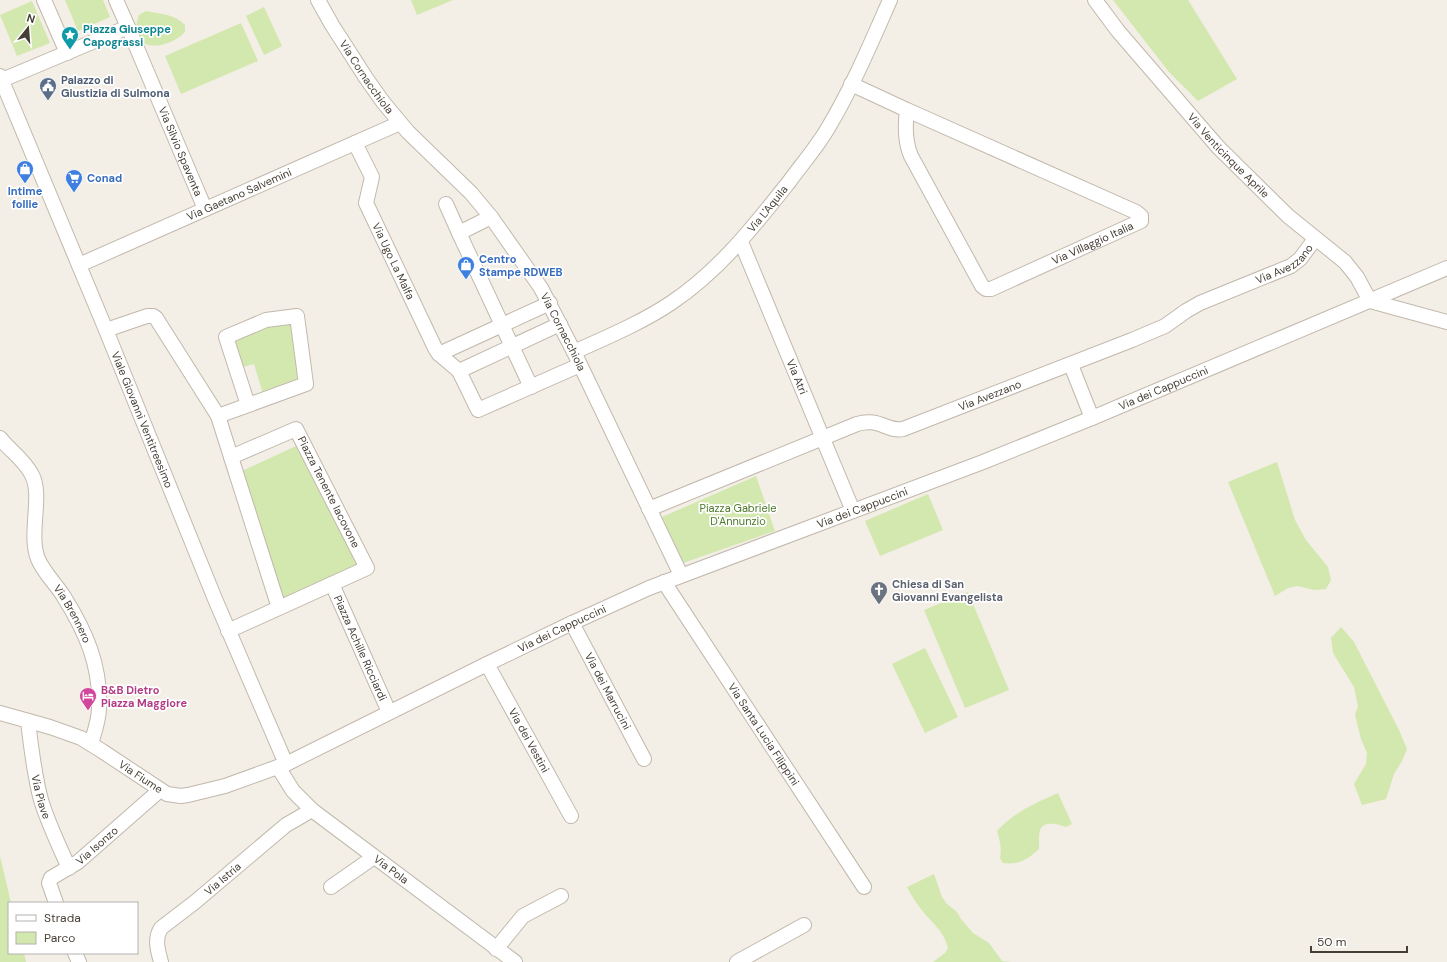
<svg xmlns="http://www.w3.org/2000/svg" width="1447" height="962" viewBox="0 0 1447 962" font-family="'DM Sans',sans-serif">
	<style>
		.green { fill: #d3e8ae }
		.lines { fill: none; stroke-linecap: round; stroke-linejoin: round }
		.minor-casing { stroke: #c2b8ac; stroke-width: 16 }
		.minor { stroke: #fff; stroke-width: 14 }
		.labels { text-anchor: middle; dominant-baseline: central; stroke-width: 3.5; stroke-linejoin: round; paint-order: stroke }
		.culture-label { font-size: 11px; font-weight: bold; fill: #0d838f; stroke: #fff; text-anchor: start }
		.street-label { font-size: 11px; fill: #463e35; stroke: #fff }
		.service-label { font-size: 11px; font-weight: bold; fill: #4e5e75; stroke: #fff; text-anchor: start }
		.shop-label { font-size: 11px; font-weight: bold; fill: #366cbe; stroke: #fff; text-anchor: start }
		.park-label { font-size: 11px; fill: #4d7828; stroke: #fff }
		.worship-label { font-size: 11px; font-weight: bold; fill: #5b616d; stroke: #fff; text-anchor: start }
		.hotel-label { font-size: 11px; font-weight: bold; fill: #b23c85; stroke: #fff; text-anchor: start }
	</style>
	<rect width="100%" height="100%" fill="#f3eee6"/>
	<g class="green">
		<path d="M65 0H103L110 17 78 31Z"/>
		<path d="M411 0H453L417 15Z"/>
		<path d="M1113 0H1188L1237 79 1198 101 1169 72Z"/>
		<path d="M32 1 50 43 17 56 0 15Z"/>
		<path d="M264 7 282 46 264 55 246 16Z"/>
		<path d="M146 11C161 14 174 14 185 25V32C166 52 125 53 139 15Z"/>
		<path d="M241 23 258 61 181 94 165 56Z"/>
		<path d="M292 324 301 381 263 394 254 364 243 367 235 341 267 327Z"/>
		<path d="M298 445 358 564 284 598 263 540 242 471Z"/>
		<path d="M1277 462 1295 520 1306 540 1328 567 1331 580 1326 589 1314 590 1297 586 1288 588 1275 596 1228 482Z"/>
		<path d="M756 476 775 531 683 563 662 517Z"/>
		<path d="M928 494 943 530 880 556 865 521Z"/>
		<path d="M968 592 1009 690 965 708 924 610Z"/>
		<path d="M1341 627 1354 642 1399 730 1407 749 1402 761 1394 774 1386 799 1362 805 1354 784 1366 764 1367 753 1361 739 1355 715 1358 706 1354 687 1333 653 1331 638Z"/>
		<path d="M925 648 958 717 925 733 892 664Z"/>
		<path d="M1058 793 1072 824 1066 827C1062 826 1058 824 1054 824 1035 822 1040 838 1039 849 1027 860 1019 865 1003 863L1000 858C1002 848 1000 841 997 831 1015 812 1035 803 1058 793Z"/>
		<path d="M0 856 11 903H9V953H24L26 962H0Z"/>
		<path d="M934 874 942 897 947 904 957 912 961 919 973 933 989 943 1002 961 1011 962H933L945 953 948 948C944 931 931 922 921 909 915 902 911 894 907 887Z"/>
	</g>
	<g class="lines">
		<defs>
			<g id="minor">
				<path d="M44 0 67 53"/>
				<path id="s1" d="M318 0 332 25 366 78 383 102 408 132 471 193 491 217 541 288 574 352 681 575"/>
				<path id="s2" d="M1095 0 1118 31 1218 147 1288 216 1345 262 1357 277 1370 301"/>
				<path id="s3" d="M128 27 205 209"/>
				<path id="s4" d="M0 76 106 330 215 599 286 764"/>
				<path d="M2 80 128 27 116 0"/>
				<path id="s5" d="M851 84 907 110C905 125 905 142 911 156L982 286 986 289H991L1141 221V216L1136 212 907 110"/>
				<path id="s6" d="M355 143 372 177 366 203 435 348 439 354 459 371"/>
				<path d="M446 204 459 233"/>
				<path d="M491 217 459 233 531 387"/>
				<path id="s7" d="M741 242 853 511"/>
				<path id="s8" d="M79 265 400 123"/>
				<path d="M1370 301 1447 322"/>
				<path d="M560 324 459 371 478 410 580 365"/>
				<path d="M106 330 147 316H153L156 318 213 408 218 416 231 457"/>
				<path id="s9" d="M574 352C607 337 641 323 671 303 719 271 754 226 789 182 802 164 817 147 828 128 852 88 871 43 890 0"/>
				<path d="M439 354 550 303"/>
				<path d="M1071 365 1092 418"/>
				<path d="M218 416 306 384 297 316 266 320 226 337 248 405"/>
				<path id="s10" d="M0 438C10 451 24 459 32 475 43 496 28 534 38 559 44 573 56 584 64 597 86 632 101 666 99 708 99 720 94 733 91 744"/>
				<path id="s11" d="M649 509 857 424C879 417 887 432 903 429L1132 340 1165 326 1186 311 1200 303 1291 266 1300 259 1315 239"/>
				<path id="s12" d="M664 582 864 887"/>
				<path id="s13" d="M332 584 389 712"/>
				<path id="s14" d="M572 623 644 759"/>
				<path d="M228 631 367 568 296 429 231 457 279 608"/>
				<path id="s15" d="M487 664 571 816"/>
				<path id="s16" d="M0 713 50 727 81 738 102 751 167 794 181 796 188 795 225 786 286 764 487 664 572 623 649 588 983 462 1092 418 1447 268"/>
				<path id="s17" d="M28 721C31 747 34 774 41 800 48 823 59 846 69 868"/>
				<path id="s18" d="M278 767 293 791 312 810 515 962"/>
				<path d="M331 887 374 857"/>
				<path id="s19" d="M56 903 49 883 51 878 78 862 159 791"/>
				<path d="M496 949 523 916 561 896"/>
				<path d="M75 953 79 962"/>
				<path id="s20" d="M161 962C158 951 154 939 161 928L195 902 286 825 312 810"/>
				<path d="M737 962 804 925"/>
			</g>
		</defs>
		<use href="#minor" class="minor-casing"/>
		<use href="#minor" class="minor"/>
	</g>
	<defs>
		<symbol id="sight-pin" viewBox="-11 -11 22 30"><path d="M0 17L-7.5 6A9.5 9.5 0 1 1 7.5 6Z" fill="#0f9aa8" stroke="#fff"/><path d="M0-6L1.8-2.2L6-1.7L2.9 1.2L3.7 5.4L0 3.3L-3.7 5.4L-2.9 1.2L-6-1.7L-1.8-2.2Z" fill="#fff"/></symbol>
		<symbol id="civic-pin" viewBox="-11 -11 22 30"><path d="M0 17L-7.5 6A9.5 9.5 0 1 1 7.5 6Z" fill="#5c6f8a" stroke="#fff"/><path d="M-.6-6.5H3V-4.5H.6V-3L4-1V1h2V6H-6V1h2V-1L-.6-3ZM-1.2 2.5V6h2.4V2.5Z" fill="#fff"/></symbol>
		<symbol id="shop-pin" viewBox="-11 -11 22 30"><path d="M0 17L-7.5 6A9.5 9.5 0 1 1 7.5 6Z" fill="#3f7fe0" stroke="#fff"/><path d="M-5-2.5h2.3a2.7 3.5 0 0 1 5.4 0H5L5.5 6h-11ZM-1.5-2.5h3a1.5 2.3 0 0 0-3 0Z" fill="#fff"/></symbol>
		<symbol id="supermarket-pin" viewBox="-11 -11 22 30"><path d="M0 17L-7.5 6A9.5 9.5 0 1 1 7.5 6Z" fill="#3f7fe0" stroke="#fff"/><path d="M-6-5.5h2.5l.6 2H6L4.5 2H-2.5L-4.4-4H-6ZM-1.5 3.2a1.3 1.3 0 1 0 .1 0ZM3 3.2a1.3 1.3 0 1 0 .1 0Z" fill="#fff"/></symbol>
		<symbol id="church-pin" viewBox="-11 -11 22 30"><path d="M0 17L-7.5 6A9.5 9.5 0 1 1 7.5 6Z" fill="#6b7280" stroke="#fff"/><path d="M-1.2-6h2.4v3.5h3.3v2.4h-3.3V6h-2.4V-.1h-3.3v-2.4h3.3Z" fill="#fff"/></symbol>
		<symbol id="hotel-pin" viewBox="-11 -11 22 30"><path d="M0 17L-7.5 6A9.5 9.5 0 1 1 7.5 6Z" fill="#d1479c" stroke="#fff"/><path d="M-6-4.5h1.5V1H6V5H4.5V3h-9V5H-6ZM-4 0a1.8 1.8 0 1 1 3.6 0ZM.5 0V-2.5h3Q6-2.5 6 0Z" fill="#fff"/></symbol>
	</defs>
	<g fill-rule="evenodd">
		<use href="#sight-pin" x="60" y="25" width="20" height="27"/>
		<use href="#civic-pin" x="38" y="76" width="20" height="27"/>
		<use href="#shop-pin" x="15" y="159" width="20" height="27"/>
		<use href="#supermarket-pin" x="64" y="168" width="20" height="27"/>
		<use href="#shop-pin" x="456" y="255" width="20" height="27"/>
		<use href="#church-pin" x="869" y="580" width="20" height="27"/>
		<use href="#hotel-pin" x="78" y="686" width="20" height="27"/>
	</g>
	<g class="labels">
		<g class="culture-label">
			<text x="83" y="29">Piazza Giuseppe<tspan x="83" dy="13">Capograssi</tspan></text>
		</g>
		<g class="street-label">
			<text stroke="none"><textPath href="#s1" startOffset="91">Via Cornacchiola</textPath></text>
			<text stroke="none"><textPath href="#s3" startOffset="135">Via Silvio Spaventa</textPath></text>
			<text stroke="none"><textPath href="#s2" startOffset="205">Via Venticinque Aprile</textPath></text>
			<text stroke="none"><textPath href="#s8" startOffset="175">Via Gaetano Salvemini</textPath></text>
			<text stroke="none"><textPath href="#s9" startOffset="244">Via L'Aquila</textPath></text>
			<text stroke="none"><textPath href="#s5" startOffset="378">Via Villaggio Italia</textPath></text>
			<text stroke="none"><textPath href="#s6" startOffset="129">Via Ugo La Malfa</textPath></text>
			<text stroke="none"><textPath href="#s11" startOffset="689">Via Avezzano</textPath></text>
			<text stroke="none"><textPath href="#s1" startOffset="415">Via Cornacchiola</textPath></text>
			<text stroke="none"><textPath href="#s7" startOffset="146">Via Atri</textPath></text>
			<text stroke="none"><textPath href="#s16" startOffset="1267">Via dei Cappuccini</textPath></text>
			<text stroke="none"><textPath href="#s11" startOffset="365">Via Avezzano</textPath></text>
			<text stroke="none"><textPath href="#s4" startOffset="372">Viale Giovanni Ventitreesimo</textPath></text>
			<text transform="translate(329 492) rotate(63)">Piazza Tenente Iacovone</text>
			<text stroke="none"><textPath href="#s16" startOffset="943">Via dei Cappuccini</textPath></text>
			<text stroke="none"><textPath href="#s10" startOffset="199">Via Brennero</textPath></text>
			<text stroke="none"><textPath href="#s16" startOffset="619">Via dei Cappuccini</textPath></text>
			<text stroke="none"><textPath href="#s13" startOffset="70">Piazza Achille Ricciardi</textPath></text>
			<text stroke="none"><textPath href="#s14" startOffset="77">Via dei Marrucini</textPath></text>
			<text stroke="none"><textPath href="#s12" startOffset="182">Via Santa Lucia Filippini</textPath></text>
			<text stroke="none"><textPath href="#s15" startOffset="87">Via dei Vestini</textPath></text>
			<text stroke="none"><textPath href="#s16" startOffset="156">Via Fiume</textPath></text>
			<text stroke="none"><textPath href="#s17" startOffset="77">Via Piave</textPath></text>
			<text stroke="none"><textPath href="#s19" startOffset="83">Via Isonzo</textPath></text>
			<text stroke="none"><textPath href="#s18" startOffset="154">Via Pola</textPath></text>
			<text stroke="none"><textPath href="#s20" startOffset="114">Via Istria</textPath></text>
		</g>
		<g class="service-label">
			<text x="61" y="80">Palazzo di<tspan x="61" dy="13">Giustizia di Sulmona</tspan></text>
		</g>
		<g class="shop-label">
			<text x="87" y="178">Conad</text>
			<text x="25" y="191" text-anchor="middle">Intime<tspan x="25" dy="13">follie</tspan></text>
			<text x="479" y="259">Centro<tspan x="479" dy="13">Stampe RDWEB</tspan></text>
		</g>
		<g class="park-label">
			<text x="738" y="508">Piazza Gabriele<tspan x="738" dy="13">D'Annunzio</tspan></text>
		</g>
		<g class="worship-label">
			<text x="892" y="584">Chiesa di San<tspan x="892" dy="13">Giovanni Evangelista</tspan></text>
		</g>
		<g class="hotel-label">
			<text x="101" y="690">B&amp;B Dietro<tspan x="101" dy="13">Piazza Maggiore</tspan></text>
		</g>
	</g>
	<rect x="8" y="902" width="130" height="52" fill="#ffffff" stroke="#b5b2ae"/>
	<rect x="16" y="915" width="20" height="6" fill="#ffffff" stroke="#b5b2ae"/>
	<text x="44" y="922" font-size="12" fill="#463e35">Strada</text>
	<rect x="16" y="932" width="20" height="12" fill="#d3e8ae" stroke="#b5b2ae"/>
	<text x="44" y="942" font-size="12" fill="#463e35">Parco</text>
	<g transform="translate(28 28) rotate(17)" stroke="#ffffff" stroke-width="3" paint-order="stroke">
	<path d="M0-3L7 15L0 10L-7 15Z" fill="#463e35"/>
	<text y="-6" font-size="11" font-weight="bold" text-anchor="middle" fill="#463e35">N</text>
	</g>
	<path d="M1311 946v6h96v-6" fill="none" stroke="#463e35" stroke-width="2"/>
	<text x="1317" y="946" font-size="12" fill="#463e35" stroke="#ffffff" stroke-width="3" paint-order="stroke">50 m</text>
</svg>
